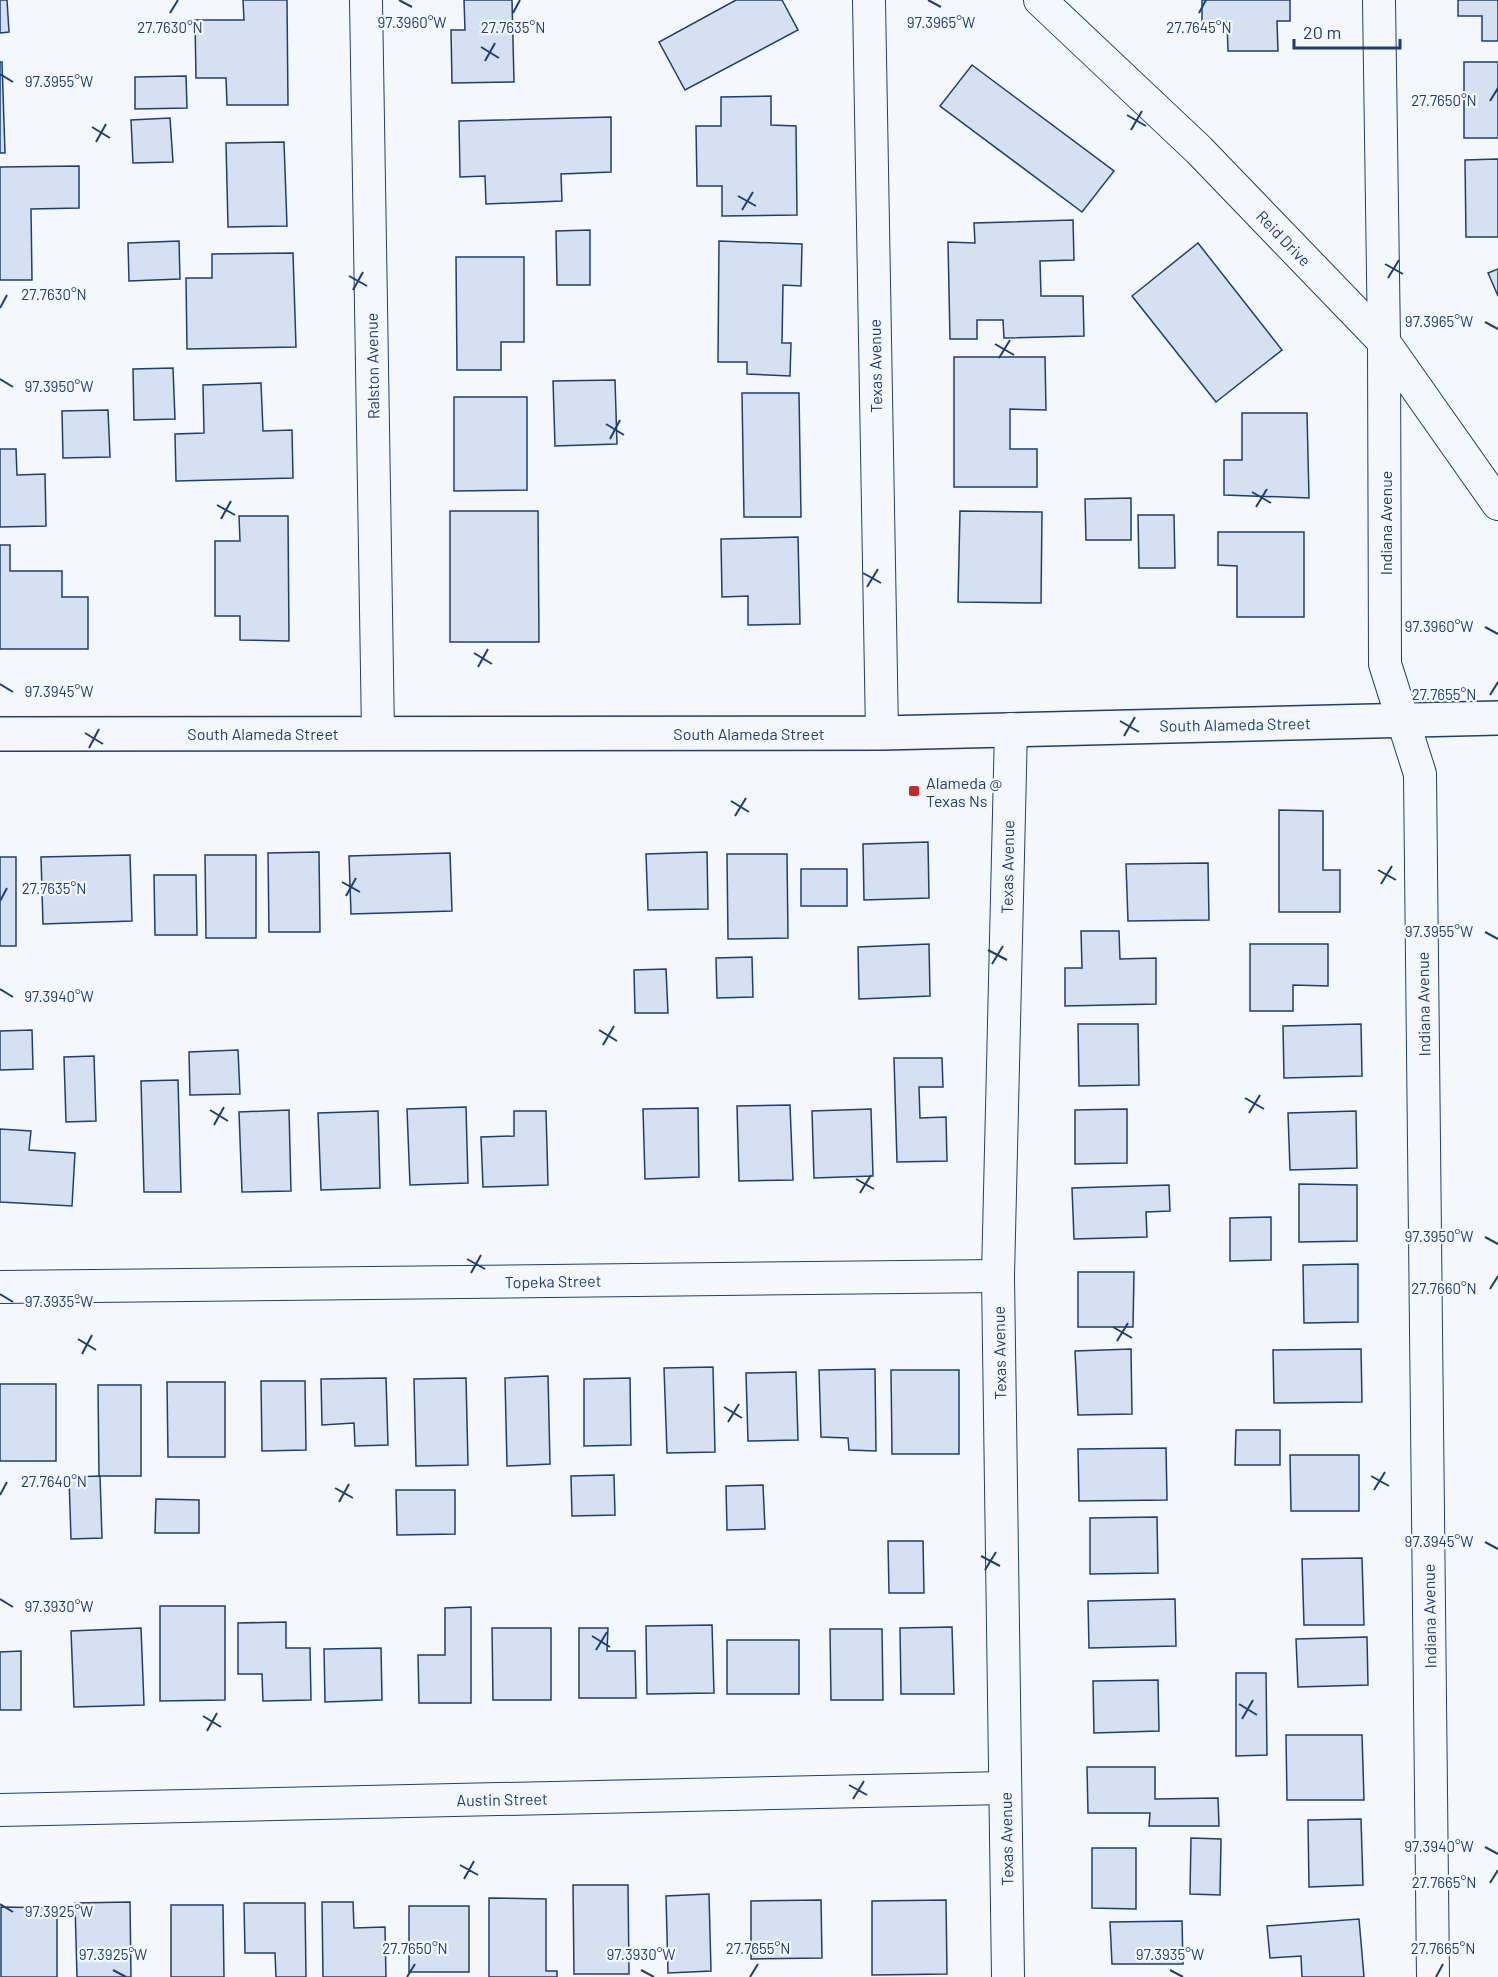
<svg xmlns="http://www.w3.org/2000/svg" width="1498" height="1977" viewBox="0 0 1498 1977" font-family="Barlow,sans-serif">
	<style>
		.building { fill: #d5e0f0; stroke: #1d3f73; stroke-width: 1.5 }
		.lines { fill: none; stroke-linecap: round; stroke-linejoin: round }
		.street-casing { stroke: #1d3f73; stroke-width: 34 }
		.secondary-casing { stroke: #1d3f73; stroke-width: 36 }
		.street { stroke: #f4f7fb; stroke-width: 32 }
		.secondary { stroke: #f4f7fb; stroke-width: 33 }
		.ticks { fill: none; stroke: #1d3f73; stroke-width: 2 }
		.poi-dot { fill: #c62828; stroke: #f4f7fb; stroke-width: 2 }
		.labels { text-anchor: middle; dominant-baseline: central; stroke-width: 4.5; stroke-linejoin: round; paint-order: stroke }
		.street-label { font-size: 16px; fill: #1d3f73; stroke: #f4f7fb }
		.poi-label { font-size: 16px; fill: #1d3f73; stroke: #f4f7fb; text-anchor: start }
		.ticks-label { font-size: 15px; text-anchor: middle; fill: #1d3f73; stroke: #f4f7fb; stroke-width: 4.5; stroke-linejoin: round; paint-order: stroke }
	</style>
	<rect width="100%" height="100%" fill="#f4f7fb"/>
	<g class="building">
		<path d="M0 0H7L9 32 0 33Z"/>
		<path d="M243 0H287L288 105H227L226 78H196L195 20H244Z"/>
		<path d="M464 0H512L514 82 452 83 451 30H465Z"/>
		<path d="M736 0H782L798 30 685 90 659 42Z"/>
		<path d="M1202 0H1290V21H1277L1278 51H1228L1227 22H1202Z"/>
		<path d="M1458 0H1498V41H1482V16H1458Z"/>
		<path d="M0 62H2L5 153H0Z"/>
		<rect x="1464" y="62" width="34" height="76"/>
		<path d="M972 65 1114 171 1082 212 940 106Z"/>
		<path d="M186 76 187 108 135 109V77Z"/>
		<path d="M771 96V125L796 126 797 215 722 216V186H697L696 126H721V97Z"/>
		<path d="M611 117V172L561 174 562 201 486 204 485 176 460 177 459 121Z"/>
		<path d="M170 118 173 162 133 163 131 120Z"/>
		<path d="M284 142 287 226 228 227 226 143Z"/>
		<path d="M1498 159V237H1466L1465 160Z"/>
		<path d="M79 166V208L31 209 32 280H0V167Z"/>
		<path d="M1073 220 1074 260 1040 261 1041 296H1083L1084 336 1004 338 1003 320H977V339H950L948 242 975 243 974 223Z"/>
		<path d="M590 230V285H557L556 231Z"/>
		<path d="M179 241 180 279 129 281 128 243Z"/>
		<path d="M719 241 802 244 801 286 783 285 782 343H791L790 376 747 374V362H718Z"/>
		<path d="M1198 243 1282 350 1216 402 1132 296Z"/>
		<path d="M293 253 296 347 187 349 186 278H212V254Z"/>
		<path d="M456 257H524V342H501V370H457Z"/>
		<path d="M1498 269V296L1488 273Z"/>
		<path d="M954 357H1045L1046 410 1010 409V449H1037V487H954Z"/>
		<path d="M173 368 175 419 134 420 133 369Z"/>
		<path d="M615 380 617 444 555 446 553 381Z"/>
		<path d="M261 383 263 431 292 430 293 478 176 481 175 434 204 433 203 385Z"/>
		<path d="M742 393H799L801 517H744Z"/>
		<path d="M454 397H527V490L454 491Z"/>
		<path d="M108 410 110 457 63 458 62 411Z"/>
		<path d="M1242 413H1307L1309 498 1224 495V460H1242Z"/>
		<path d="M0 449H16L17 475 45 474 46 526 0 527Z"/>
		<path d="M1131 498V540H1086L1085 499Z"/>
		<path d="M450 511H538L539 642H450Z"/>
		<path d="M960 511 1042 512 1041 603 958 602Z"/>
		<path d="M1138 515H1174L1175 568H1139Z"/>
		<path d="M239 516H288L289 641 240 640V616H215V541H240Z"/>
		<path d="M1218 532H1304V617H1237V566L1218 565Z"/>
		<path d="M798 537 800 624 748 625V596L722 597 721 539Z"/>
		<path d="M0 545H10V571H62V597H88V649H0Z"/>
		<path d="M1279 810 1323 811V870H1340V912H1279Z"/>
		<path d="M928 842 929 898 864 900 863 844Z"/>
		<path d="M319 852 320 932H269L268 853Z"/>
		<path d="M707 852 708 909 648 910 646 854Z"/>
		<path d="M450 853 452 911 351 914 349 856Z"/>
		<path d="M727 854H787L788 938 728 939Z"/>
		<path d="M130 855 132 921 43 924 41 857Z"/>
		<path d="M205 855H256V938H206Z"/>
		<rect x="0" y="857" width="16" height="89"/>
		<path d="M1208 863 1209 920 1128 921 1126 864Z"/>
		<rect x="801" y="869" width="46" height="37"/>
		<path d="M154 875H196L197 935H155Z"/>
		<path d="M1081 931H1119L1120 959 1156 958V1004L1065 1006V968H1082Z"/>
		<path d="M929 944 930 996 859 999 858 947Z"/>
		<path d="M1250 944H1328V986L1293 985V1011H1250Z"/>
		<path d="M752 957 753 997 717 998 716 958Z"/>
		<path d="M666 969 668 1013H635L634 970Z"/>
		<path d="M1078 1024H1138L1139 1085 1079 1086Z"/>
		<path d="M1361 1024 1362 1076 1284 1078 1283 1026Z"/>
		<path d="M32 1030 33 1069 0 1070V1031Z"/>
		<path d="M238 1050 240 1094 190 1095 189 1052Z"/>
		<path d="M94 1056 96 1121 66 1122 64 1057Z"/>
		<path d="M894 1058H942L943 1087H919L920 1118 946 1117 947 1161 897 1162Z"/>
		<path d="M178 1080 181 1192H144L141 1081Z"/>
		<path d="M790 1105 793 1180 739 1181 737 1106Z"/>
		<path d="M466 1107 468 1183 410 1185 407 1109Z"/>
		<path d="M698 1108 699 1177 645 1179 643 1109Z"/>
		<path d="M871 1109 873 1176 814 1178 812 1111Z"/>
		<path d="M1127 1109V1163L1075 1164V1110Z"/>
		<path d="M289 1110 291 1191 242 1192 239 1112Z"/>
		<path d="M378 1111 380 1188 321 1190 318 1113Z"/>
		<path d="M514 1111H546L548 1185 483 1187 481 1137 514 1136Z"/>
		<path d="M1356 1111 1357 1168 1290 1170 1288 1113Z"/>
		<path d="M0 1129 31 1131 29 1150 75 1153 72 1206 0 1202Z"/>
		<path d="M1299 1184 1357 1185V1241L1299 1242Z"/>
		<path d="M1169 1185 1170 1211 1146 1212 1147 1237 1074 1239 1072 1188Z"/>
		<path d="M1271 1217V1260L1230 1261V1218Z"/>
		<path d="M1358 1264V1322L1304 1323 1303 1265Z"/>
		<path d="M1078 1272H1134L1133 1327H1078Z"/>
		<path d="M1131 1349 1132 1414 1078 1415 1075 1351Z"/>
		<path d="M1361 1349 1362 1402 1274 1403 1273 1350Z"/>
		<path d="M713 1367 715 1452 667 1453 664 1368Z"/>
		<path d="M875 1369 876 1451 849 1450 848 1438 821 1437 819 1370Z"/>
		<path d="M891 1370H959V1454H892Z"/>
		<path d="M796 1372 798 1440 748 1441 746 1373Z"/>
		<path d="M548 1376 550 1464 507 1466 505 1378Z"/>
		<path d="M386 1378 388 1445 355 1446 354 1423 322 1425 321 1379Z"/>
		<path d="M466 1378 468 1465 416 1466 414 1379Z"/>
		<path d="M630 1378 631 1445 584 1446V1379Z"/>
		<path d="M261 1381H305L306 1450 262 1451Z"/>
		<path d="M167 1382H225V1457H168Z"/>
		<rect x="0" y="1384" width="56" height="77"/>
		<path d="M98 1385H141V1476H99Z"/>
		<path d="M1236 1430H1280V1465H1235Z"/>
		<path d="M1166 1448 1167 1500 1079 1501 1078 1449Z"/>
		<path d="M1290 1455H1359V1511H1291Z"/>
		<path d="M614 1475 615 1515 572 1516 571 1476Z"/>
		<path d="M100 1476 102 1538 71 1539 69 1477Z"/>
		<path d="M763 1485 765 1529 727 1530 726 1486Z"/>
		<path d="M396 1490H455V1534L397 1535Z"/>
		<path d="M156 1499 199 1500V1533H155Z"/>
		<path d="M1157 1517 1158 1573 1090 1574V1518Z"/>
		<path d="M888 1541H923L924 1593H889Z"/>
		<path d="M1362 1558 1364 1625H1304L1302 1559Z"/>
		<path d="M1175 1599 1176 1646 1089 1648 1088 1601Z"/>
		<path d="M160 1606H225V1700L160 1701Z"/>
		<path d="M471 1607V1703H419L418 1655H445V1608Z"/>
		<path d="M286 1622V1648H310L311 1700 263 1701 262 1674H238V1623Z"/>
		<path d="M712 1625 714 1693 647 1694 646 1626Z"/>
		<path d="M952 1627 954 1694H901L900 1628Z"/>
		<path d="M141 1628 144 1705 74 1707 71 1631Z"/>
		<path d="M492 1628H551V1700H493Z"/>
		<path d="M579 1628H608L607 1651H635L636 1698H579Z"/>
		<path d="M830 1629H882L883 1700H831Z"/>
		<path d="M1367 1637 1368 1685 1298 1687 1296 1639Z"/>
		<rect x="727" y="1640" width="72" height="54"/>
		<path d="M381 1648 382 1700 325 1702 324 1649Z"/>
		<path d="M21 1651V1710H0V1652Z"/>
		<path d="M1236 1673H1266L1267 1755 1236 1756Z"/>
		<path d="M1158 1680 1159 1731 1094 1733 1093 1681Z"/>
		<path d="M1286 1735H1362L1364 1800H1287Z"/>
		<path d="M1087 1767H1155V1799L1218 1798 1219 1826H1149L1150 1813H1088Z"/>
		<path d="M1361 1819 1363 1885 1309 1887 1308 1820Z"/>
		<path d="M1191 1838 1221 1839 1220 1895 1190 1894Z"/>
		<path d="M1092 1848H1136V1909L1092 1908Z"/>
		<path d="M573 1885H628L629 1974H574Z"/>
		<path d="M709 1894 711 1971 668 1973 666 1896Z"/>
		<path d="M489 1898 546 1899V1971H557V1977H489Z"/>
		<path d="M821 1900 822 1958 751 1959V1901Z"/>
		<path d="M946 1900 947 1974 872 1975V1901Z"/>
		<path d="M130 1902 131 1977H77L75 1903Z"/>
		<path d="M322 1902H353L354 1928 385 1927 386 1977H323Z"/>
		<path d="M244 1903H305L306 1977H276L275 1953H245Z"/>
		<path d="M171 1905H223L224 1977H171Z"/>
		<rect x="409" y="1906" width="60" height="66"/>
		<path d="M1 1907 57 1908V1977H1Z"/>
		<path d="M1359 1919 1364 1977H1302L1301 1956 1270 1958 1267 1926Z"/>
		<path d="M1182 1921 1183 1964H1112L1110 1922Z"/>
	</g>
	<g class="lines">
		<defs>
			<g id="street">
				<path d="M366 0 378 733"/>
				<path d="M869 0 882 733"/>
				<path d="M1040 0 1199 150 1384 342 1498 504"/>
				<path d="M1379 0 1384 342 1385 664 1420 774 1433 1977"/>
				<path d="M0 1287 998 1276"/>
				<path d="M0 1810 1005 1788"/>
				<path d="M1008 1977 998 1276 1011 729"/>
			</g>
			<path id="secondary" d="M0 734 882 733 1498 718"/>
		</defs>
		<use href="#street" class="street-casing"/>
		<use href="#secondary" class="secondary-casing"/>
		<use href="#street" class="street"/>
		<use href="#secondary" class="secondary"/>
	</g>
	<path class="ticks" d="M399 0 412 7M928 0 941 7M170 13 178 0M513 13 520 0M1199 13 1206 0M481 47 499 58M485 61 495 43M0 74 13 82M1490 101 1498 88M1127 115 1146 126M92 127 110 138M1131 130 1142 111M96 142 106 124M738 196 756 206M742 210 753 192M1385 264 1403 274M349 276 367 286M1388 278 1399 260M353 290 363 272M0 308 7 295M1485 322 1498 329M995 344 1014 355M999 358 1010 340M0 379 13 387M606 424 624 435M610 439 620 420M1252 492 1271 503M217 505 235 515M1256 507 1267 489M221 519 231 501M863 573 881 583M867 587 878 569M1485 627 1498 634M474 653 492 664M478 667 488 649M0 684 13 692M1490 695 1498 682M1120 721 1139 732M85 733 103 744M1124 736 1135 717M89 748 99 729M731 801 749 812M735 816 746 798M1378 870 1396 880M342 882 360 892M1381 884 1392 866M346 896 356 878M0 901 7 888M1485 932 1498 939M988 950 1007 960M992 964 1003 946M0 989 13 997M599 1030 617 1041M603 1045 614 1026M1245 1098 1264 1109M210 1110 228 1121M1249 1113 1260 1095M214 1125 224 1107M856 1179 874 1189M860 1193 871 1175M1485 1237 1498 1244M467 1259 485 1269M471 1273 481 1255M1490 1289 1498 1276M0 1294 13 1302M1113 1327 1132 1338M78 1339 96 1350M1117 1341 1128 1323M82 1354 92 1335M724 1407 742 1418M728 1422 739 1404M1371 1476 1389 1486M335 1488 353 1498M1374 1490 1385 1472M0 1495 7 1482M339 1502 349 1484M1485 1542 1498 1549M981 1556 1000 1566M985 1570 996 1552M0 1599 13 1607M592 1636 610 1647M596 1650 607 1632M1239 1704 1257 1715M203 1716 221 1727M1242 1719 1253 1700M207 1731 217 1713M849 1785 867 1795M853 1799 864 1781M1485 1847 1498 1854M460 1865 478 1875M464 1879 474 1861M1490 1883 1498 1870M0 1904 13 1912M113 1970 126 1977M641 1970 654 1977M1170 1970 1183 1977M407 1977 415 1964M750 1977 758 1964M1436 1977 1443 1964"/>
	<rect class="poi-dot" x="908" y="785" width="12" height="12" rx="3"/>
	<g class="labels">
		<g class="street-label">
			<text transform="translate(1284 238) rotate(46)">Reid Drive</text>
			<text transform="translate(372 366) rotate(-91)">Ralston Avenue</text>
			<text transform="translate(875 366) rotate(-91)">Texas Avenue</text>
			<text transform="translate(1385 523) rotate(-90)">Indiana Avenue</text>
			<text transform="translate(1235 724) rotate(-1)">South Alameda Street</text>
			<text x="263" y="733">South Alameda Street</text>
			<text x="749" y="733">South Alameda Street</text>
			<text transform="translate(1007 867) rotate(-89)">Texas Avenue</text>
			<text transform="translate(1423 1004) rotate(-91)">Indiana Avenue</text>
			<text transform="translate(553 1281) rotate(-1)">Topeka Street</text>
			<text transform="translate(999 1353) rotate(-91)">Texas Avenue</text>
			<text transform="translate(1429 1616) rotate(-91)">Indiana Avenue</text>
			<text transform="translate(502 1799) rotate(-1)">Austin Street</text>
			<text transform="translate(1006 1839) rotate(-91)">Texas Avenue</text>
		</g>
		<g class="poi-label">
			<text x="926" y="782">Alameda @<tspan x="926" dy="18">Texas Ns</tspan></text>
		</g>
	</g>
	<g class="ticks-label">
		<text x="941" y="28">97.3965°W</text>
		<text x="412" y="28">97.3960°W</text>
		<text x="170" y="33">27.7630°N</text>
		<text x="513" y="33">27.7635°N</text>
		<text x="1199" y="33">27.7645°N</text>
		<text x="59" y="87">97.3955°W</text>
		<text x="1444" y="106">27.7650°N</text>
		<text x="54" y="300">27.7630°N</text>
		<text x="1439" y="327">97.3965°W</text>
		<text x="59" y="392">97.3950°W</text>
		<text x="1439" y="632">97.3960°W</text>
		<text x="59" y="697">97.3945°W</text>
		<text x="1444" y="700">27.7655°N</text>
		<text x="54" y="894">27.7635°N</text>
		<text x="1439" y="937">97.3955°W</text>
		<text x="59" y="1002">97.3940°W</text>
		<text x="1439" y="1242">97.3950°W</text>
		<text x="1444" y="1294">27.7660°N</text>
		<text x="59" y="1307">97.3935°W</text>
		<text x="54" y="1487">27.7640°N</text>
		<text x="1439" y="1547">97.3945°W</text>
		<text x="59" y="1612">97.3930°W</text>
		<text x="1439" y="1852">97.3940°W</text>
		<text x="1444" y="1888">27.7665°N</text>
		<text x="59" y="1917">97.3925°W</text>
		<text x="415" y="1954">27.7650°N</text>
		<text x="758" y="1954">27.7655°N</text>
		<text x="1443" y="1954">27.7665°N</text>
		<text x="113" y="1960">97.3925°W</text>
		<text x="641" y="1960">97.3930°W</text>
		<text x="1170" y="1960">97.3935°W</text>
	</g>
	<path d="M1294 39v9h106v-9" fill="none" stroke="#1d3f73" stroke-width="3"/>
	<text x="1303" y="39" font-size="18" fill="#1d3f73" stroke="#f4f7fb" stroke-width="4.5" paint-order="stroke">20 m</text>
</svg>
